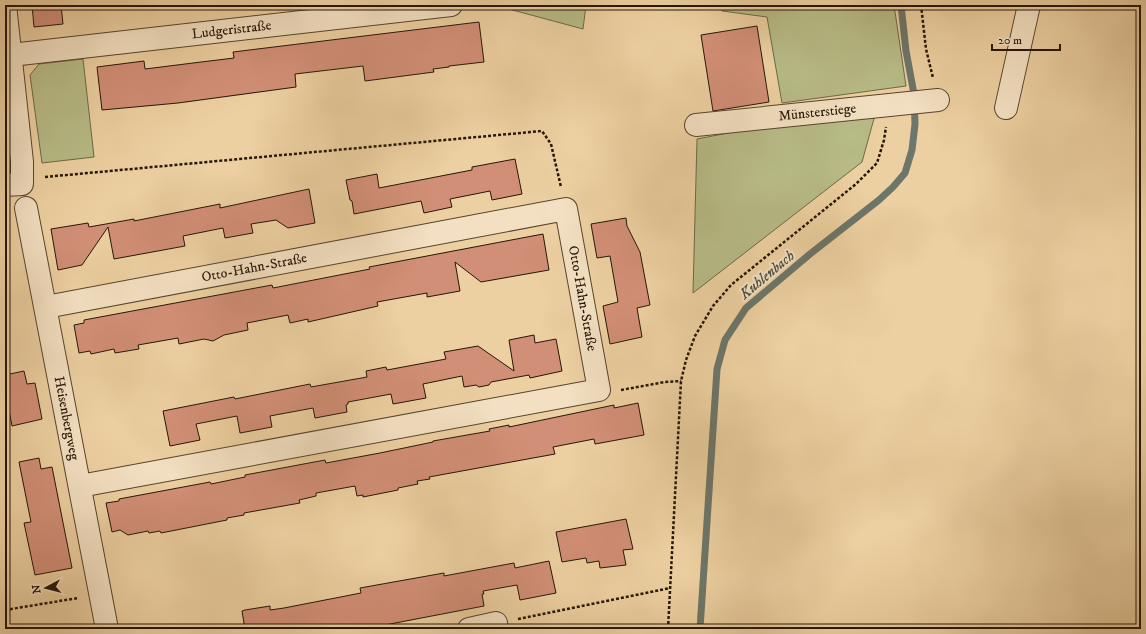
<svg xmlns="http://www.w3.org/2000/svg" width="1146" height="634" viewBox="0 0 1146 634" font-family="'IM FELL DW Pica',serif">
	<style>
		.green { fill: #b7bb86; stroke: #6e6847 }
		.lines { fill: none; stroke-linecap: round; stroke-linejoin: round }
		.stream { stroke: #6c766a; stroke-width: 7 }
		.building { fill: #d28f77; stroke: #261608 }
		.minor-casing { stroke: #58442e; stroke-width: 24 }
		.path { stroke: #261608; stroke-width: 2.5; stroke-dasharray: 3 2; stroke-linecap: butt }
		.minor { stroke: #f3e0c2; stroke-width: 22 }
		.labels { text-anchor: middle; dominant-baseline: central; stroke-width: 4; stroke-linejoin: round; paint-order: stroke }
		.street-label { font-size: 14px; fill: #261608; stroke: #f3e0c2 }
		.water-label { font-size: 15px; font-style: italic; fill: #4f4e41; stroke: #f3e0c2 }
	</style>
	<rect width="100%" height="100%" fill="#edd0a1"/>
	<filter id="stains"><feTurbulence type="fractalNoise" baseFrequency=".005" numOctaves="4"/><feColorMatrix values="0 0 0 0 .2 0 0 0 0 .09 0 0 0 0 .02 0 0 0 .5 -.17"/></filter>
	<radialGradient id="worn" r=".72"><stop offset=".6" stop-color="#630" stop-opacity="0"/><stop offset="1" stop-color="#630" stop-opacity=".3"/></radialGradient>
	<g class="green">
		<path d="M505 5H586L583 29 505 8Z"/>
		<path d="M721 5H894L906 86 782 103 767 17 722 11Z"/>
		<path d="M83 59 94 157 42 163 30 75 39 64Z"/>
		<path d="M875 115 862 162 693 293 697 139 785 122Z"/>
	</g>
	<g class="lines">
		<path class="stream" d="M700 629 717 369 725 340 746 308 810 254 879 200 893 187 905 173 912 150 915 124 914 94 906 51 901 5"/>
	</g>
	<g class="building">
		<path d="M32 5H61L63 24 34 27Z"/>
		<path d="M479 22 484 62 449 66V67L433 69 434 72 365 81 363 66 295 74 296 87 178 103 102 110 97 67 144 61 145 69 193 63 234 58 233 52Z"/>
		<path d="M757 26 769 102 713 111 701 35Z"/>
		<path d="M515 159 522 194 492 200 490 191 450 199 452 207 424 213 421 201 354 214 352 201 350 200 346 180 377 174 379 188 472 170V167Z"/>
		<path d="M309 189 315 223 288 228 276 220 251 224 253 233 225 238 223 228 183 236 185 246 114 259 108 227 82 265 58 270 51 229 88 223 89 227 134 219V221L220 204V208Z"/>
		<path d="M626 218 627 226 640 252 650 305 637 308 642 337 610 344 603 306 618 302 610 256 597 258 591 224Z"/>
		<path d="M543 234 549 270 481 282 455 262 460 291 427 297V293L377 302 378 306 308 322V319L290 323 288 315 247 323 248 330 224 335 213 341 204 339 179 344 178 338 138 345 139 349 115 353 114 349 91 354 90 351 79 353 74 325 84 323V320L272 285 273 288 370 269 369 267Z"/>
		<path d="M534 335 535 343 556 339 562 371 530 378 529 375 491 382 489 385 479 387 476 385 464 387 462 376 423 384 426 398 393 404 391 394 348 402V404L346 405 347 412 315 418 313 408 270 416 272 427 240 433 237 416 196 424 200 440 170 446 163 411 234 397 235 399 310 384 311 387 367 377 366 371 386 367 387 370 446 359 444 352 478 346 514 371 509 340Z"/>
		<path d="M24 371 27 384 35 383 42 419 12 426 5 390V375Z"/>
		<path d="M638 403 644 435 595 444 594 439 553 447 555 454 429 477 430 479 417 481 418 484 398 488V490L363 497V495L357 496 355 486 316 493V496L299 500 300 503 244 513V515L227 518V520L161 533 160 531 149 533 148 531 128 535 120 530 112 532 106 503 119 501V499L210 482 211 484 245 477V475L325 460 326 463 380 453 433 442V441L490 431 489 429 509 425V427L614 405V408Z"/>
		<path d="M39 458 41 469 52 467 72 568 35 575 24 523 31 522 19 462Z"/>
		<path d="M626 519 633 549 623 550 626 565 600 568 599 561 587 563 586 558 562 562 556 532Z"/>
		<path d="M549 561 556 593 520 600 517 585 483 591 484 594H482L484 606 364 629H245L242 611 245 610 270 606V610L284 608 361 593 360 588 444 573V576L514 563 515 568Z"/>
	</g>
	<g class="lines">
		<defs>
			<g id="minor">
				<path id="s1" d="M11 55 451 5"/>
				<path d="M1006 108 1029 5"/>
				<path id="s2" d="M696 125 938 100"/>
				<path d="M5 185 22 184V162L5 5"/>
				<path id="s3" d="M26 208 107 629"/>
				<path id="s4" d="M46 307 566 209 599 390 80 486"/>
				<path d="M469 629 496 623 497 629"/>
			</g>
		</defs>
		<use href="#minor" class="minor-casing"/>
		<g class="path">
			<path d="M921 5 926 49 933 78"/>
			<path d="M45 177 542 131 551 144 561 187"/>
			<path d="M621 390 665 382 681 381"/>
			<path d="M5 610 78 598"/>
			<path d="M518 619 670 588"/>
			<path d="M668 629 681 381 686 360 695 336 713 306 731 285 856 184 877 163 884 140 886 127"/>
		</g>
		<use href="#minor" class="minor"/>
	</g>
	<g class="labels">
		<g class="street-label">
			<text stroke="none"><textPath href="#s1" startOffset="222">Ludgeristraße</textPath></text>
			<text stroke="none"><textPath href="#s2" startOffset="122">Münsterstiege</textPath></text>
			<text stroke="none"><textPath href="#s4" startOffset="212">Otto-Hahn-Straße</textPath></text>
			<text stroke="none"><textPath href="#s4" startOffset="620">Otto-Hahn-Straße</textPath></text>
			<text stroke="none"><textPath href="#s3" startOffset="214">Heisenbergweg</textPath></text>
		</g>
		<g class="water-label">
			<text transform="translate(767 275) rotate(-40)">Kuhlenbach</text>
		</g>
	</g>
	<rect width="1146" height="634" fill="none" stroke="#edd0a1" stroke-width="20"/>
	<rect x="6" y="6" width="1134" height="622" fill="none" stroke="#261608" stroke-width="2"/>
	<rect x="10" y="10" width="1126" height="614" fill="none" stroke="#261608"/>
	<g transform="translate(46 588) rotate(263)" stroke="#f3e0c2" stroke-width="3" paint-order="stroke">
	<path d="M0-3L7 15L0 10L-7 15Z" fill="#261608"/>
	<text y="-6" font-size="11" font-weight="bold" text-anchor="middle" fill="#261608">N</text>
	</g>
	<path d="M992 44v6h68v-6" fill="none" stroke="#261608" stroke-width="2"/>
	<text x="998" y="44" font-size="12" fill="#261608" stroke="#f3e0c2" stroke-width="3" paint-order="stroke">20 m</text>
	<rect width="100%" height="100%" filter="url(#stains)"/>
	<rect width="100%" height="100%" fill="url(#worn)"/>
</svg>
